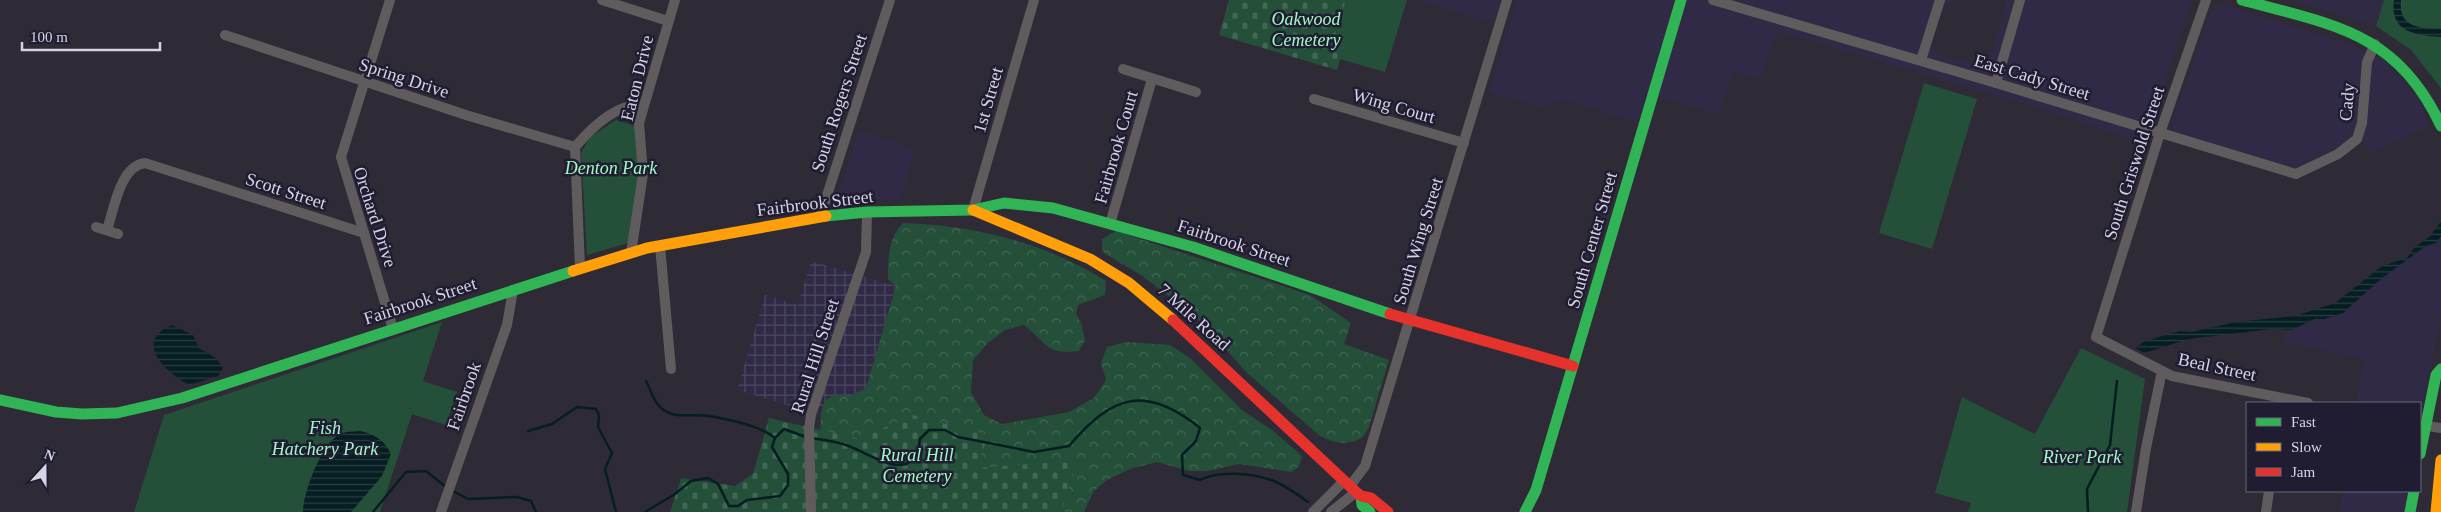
<svg xmlns="http://www.w3.org/2000/svg" width="2441" height="512" viewBox="0 0 2441 512" font-family="'Times New Roman',serif">
	<style>
		.built { fill: #302a46 }
		.industrial { fill: url(#industrial-grid) }
		.forest { fill: url(#forest-crowns) }
		.cemetery { fill: url(#cemetery-stones) }
		.park { fill: #244f39 }
		.water { fill: url(#water-rules) }
		.lines { fill: none; stroke-linecap: round; stroke-linejoin: round }
		.stream { stroke: #051e21; stroke-width: 2.5 }
		.street { stroke: #605c5d; stroke-width: 10 }
		.fast { stroke: #30b455; stroke-width: 11 }
		.slow { stroke: #ff9f0a; stroke-width: 11 }
		.jam { stroke: #e5322d; stroke-width: 11 }
		.labels { text-anchor: middle; dominant-baseline: central; stroke-width: 5; stroke-linejoin: round; paint-order: stroke }
		.park-label { font-size: 18px; font-style: italic; fill: #a0fbc3; stroke: #201c32 }
		.street-label { font-size: 18px; fill: #d6d4e4; stroke: #201c32 }
	</style>
	<defs>
		<pattern id="industrial-grid" width="8" height="8" patternUnits="userSpaceOnUse" patternTransform="scale(1.25)"><rect width="8" height="8" fill="#302a46"/><path d="M0 4h8M4 0v8" fill="none" stroke="#4d4861"/></pattern>
		<pattern id="forest-crowns" width="20" height="18" patternUnits="userSpaceOnUse" patternTransform="scale(1.25)"><rect width="20" height="18" fill="#244f39"/><path d="M2 6a3 3 0 1 1 6 0M12 15a3 3 0 1 1 6 0" fill="none" stroke="#436756"/></pattern>
		<pattern id="cemetery-stones" width="16" height="16" patternUnits="userSpaceOnUse" patternTransform="scale(1.25)"><rect width="16" height="16" fill="#244f39"/><path d="M2 7V4a2 2 0 0 1 4 0v3zM10 15v-3a2 2 0 0 1 4 0v3z" fill="#436756"/></pattern>
		<pattern id="water-rules" width="6" height="5" patternUnits="userSpaceOnUse" patternTransform="scale(1.25)"><rect width="6" height="5" fill="#051e21"/><path d="M0 2.5h6" fill="none" stroke="#293e41"/></pattern>
	</defs>
	<rect width="100%" height="100%" fill="#2e2b37"/>
	<g class="built">
		<path d="M1416 0H1500L1493 23Z"/>
		<path d="M1517 0H1954L1943 8 1930 49 1938 52V55L1957 61 1958 58 1987 67 2007 0H2192L2151 123 2141 142 2035 107 1777 31 1760 79 1733 72 1719 115 1646 93 1637 122 1566 100 1539 107 1489 92Z"/>
		<path d="M2290 0H2384L2376 26Z"/>
		<path d="M2220 4 2348 43 2386 62 2416 96 2431 125 2372 153 2355 129 2344 144 2296 168 2174 131 2171 125 2211 11Z"/>
		<path d="M859 131 915 149 900 199 838 203 836 201Z"/>
		<path d="M2441 236V315L2420 423V403H2356L2365 359 2284 342 2287 331 2304 325 2314 319H2324L2343 313 2381 279 2426 246 2436 243Z"/>
		<path d="M2343 491H2408L2404 512H2340Z"/>
	</g>
	<path class="industrial" d="M811 261 896 286 855 425 737 390 765 295 798 305Z"/>
	<g class="forest">
		<path d="M903 223C972 225 1047 243 1106 281L1105 295 1078 305 1076 314 1081 323 1085 340 1079 351C1046 355 1047 343 1024 325L1005 330 988 343 973 360 971 392 984 415 1002 424 1069 412 1094 398 1106 380 1101 363 1107 347 1126 342 1170 345 1190 358 1242 410 1273 431 1302 456 1299 466 1292 472 1239 464 1207 471H1189L1157 462 1130 469 1107 480 1094 491 1084 512H820L817 506 821 412 825 401 833 395 850 396 866 388 896 286 888 279C888 259 888 238 903 223Z"/>
		<path d="M1116 231 1310 295 1351 323 1344 344 1389 360 1369 427 1363 437 1356 441 1343 443 1331 441 1320 436 1247 373 1208 329 1187 310 1141 275 1104 253 1102 250V239Z"/>
	</g>
	<g class="cemetery">
		<path d="M1229 0H1346L1333 43 1344 47 1337 70 1219 35Z"/>
		<path d="M912 415 988 435 977 468 1078 460 1061 512H670L681 478 735 486 753 474 769 418 859 439Z"/>
	</g>
	<g class="park">
		<path d="M1346 0H1407L1385 72 1340 59 1344 47 1333 43Z"/>
		<path d="M2384 0H2441V88L2411 50 2376 26Z"/>
		<path d="M1924 83 1977 99 1932 249 1879 233Z"/>
		<path d="M616 120 635 126 640 168 628 243 587 255 581 153 590 137Z"/>
		<path d="M442 322 423 381 457 392 446 425 412 414 380 512H134L164 415Z"/>
		<path d="M2081 348 2145 379 2127 512H1968L1971 503 1935 493 1962 397 2035 434Z"/>
	</g>
	<g class="water">
		<path d="M2394 0H2401C2398 28 2420 28 2441 29V37C2417 35 2389 33 2394 0Z"/>
		<path d="M2441 222V236L2436 243 2426 246 2381 279 2343 313 2324 319H2314L2292 330 2272 329 2189 339 2144 353 2135 348 2145 341 2180 331 2192 332 2235 322 2295 316 2335 303 2382 266 2407 258 2414 248 2430 236Z"/>
		<path d="M172 325 193 335 199 348 216 358 223 368 218 376 189 385C165 372 133 341 172 325Z"/>
		<path d="M360 431C375 434 384 440 391 454L382 476 351 512H303C303 493 322 441 341 434 346 431 354 432 360 431Z"/>
	</g>
	<g class="lines">
		<g class="stream">
			<path d="M646 381C651 390 653 401 661 408 675 420 692 413 709 416 730 420 759 425 775 438"/>
			<path d="M528 431 552 424 577 407 596 409 599 415 598 427 612 453 605 469 616 512"/>
			<path d="M812 438C823 440 835 441 846 445 872 454 915 488 920 439L929 430H945L958 437 1034 452 1069 446C1112 395 1145 384 1200 428L1196 441 1182 455 1183 475 1200 480C1219 470 1253 473 1274 481 1286 486 1297 494 1308 502"/>
			<path d="M451 490 468 499 517 497 531 501 536 512"/>
			<path d="M373 512 406 472 426 471 446 487"/>
			<path d="M645 512 675 494 691 481 708 478 718 484 729 506H738L747 500 780 496 788 485V474L772 447 775 438 784 429 806 437"/>
			<path d="M2088 512 2087 489 2110 445 2117 381"/>
		</g>
		<g class="street">
			<path d="M390 0 341 157 393 329"/>
			<path d="M602 0 668 21"/>
			<path d="M1713 0 1996 83 2296 174 2338 154 2357 139 2362 123 2367 62 2375 44"/>
			<path d="M2206 0 2160 133 2096 337 2172 376 2308 403"/>
			<path d="M225 35 469 116 575 147"/>
			<path d="M1921 60 1940 0"/>
			<path d="M1123 69 1196 92"/>
			<path d="M1996 83 2020 0"/>
			<path d="M1314 99 1464 143"/>
			<path d="M973 210 1034 0"/>
			<path d="M820 217 890 0"/>
			<path d="M1110 224 1152 79"/>
			<path d="M96 227 118 234"/>
			<path d="M107 230C114 209 120 166 145 163L364 233"/>
			<path d="M660 246 671 369"/>
			<path d="M631 253 643 174 639 123 675 0"/>
			<path d="M580 268 575 147C591 128 617 103 643 105"/>
			<path d="M2421 425 2441 428"/>
			<path d="M1350 486 1365 466 1507 0"/>
			<path d="M441 512 507 325 513 290"/>
			<path d="M811 512 809 428 811 415 866 252 867 212"/>
			<path d="M1313 512 1344 481"/>
			<path d="M1331 512 1356 492"/>
			<path d="M2136 512 2146 448 2162 371"/>
			<path d="M2266 512 2269 491"/>
		</g>
		<g class="fast">
			<path d="M2242 0C2334 25 2397 32 2441 126"/>
			<path d="M826 216 867 212 973 210 1004 203 1053 208 1193 247 1390 314"/>
			<path d="M0 400 56 412 82 414 117 413 182 398 573 271"/>
			<path d="M2420 454 2436 375 2441 369"/>
			<path d="M1361 496 1362 505 1370 512"/>
			<path d="M1525 512 1536 490 1681 0"/>
			<path d="M2410 512 2414 491"/>
		</g>
		<g class="slow">
			<path d="M973 210 1090 259 1129 283 1173 320"/>
			<path d="M573 271 647 248 826 216"/>
			<path d="M2436 512 2441 460"/>
		</g>
		<g class="jam">
			<path d="M1390 314 1573 366"/>
			<path d="M1173 320 1356 492 1361 496 1371 498 1388 512"/>
		</g>
	</g>
	<g class="labels">
		<g class="park-label">
			<text x="1306" y="19">Oakwood<tspan x="1306" dy="21">Cemetery</tspan></text>
			<text x="611" y="168">Denton Park</text>
			<text x="325" y="428">Fish<tspan x="325" dy="21">Hatchery Park</tspan></text>
			<text x="917" y="455">Rural Hill<tspan x="917" dy="21">Cemetery</tspan></text>
			<text x="2082" y="457">River Park</text>
		</g>
		<g class="street-label">
			<text transform="translate(2032 77) rotate(17)">East Cady Street</text>
			<text transform="translate(404 78) rotate(18)">Spring Drive</text>
			<text transform="translate(637 78) rotate(-76)">Eaton Drive</text>
			<text transform="translate(988 100) rotate(-74)">1st Street</text>
			<text transform="translate(2347 102) rotate(-85)">Cady</text>
			<text transform="translate(839 103) rotate(-72)">South Rogers Street</text>
			<text transform="translate(1394 106) rotate(16)">Wing Court</text>
			<text transform="translate(1116 147) rotate(-74)">Fairbrook Court</text>
			<text transform="translate(2134 163) rotate(-72)">South Griswold Street</text>
			<text transform="translate(286 191) rotate(18)">Scott Street</text>
			<text transform="translate(815 203) rotate(-7)">Fairbrook Street</text>
			<text transform="translate(375 217) rotate(72)">Orchard Drive</text>
			<text transform="translate(1592 240) rotate(-74)">South Center Street</text>
			<text transform="translate(1418 241) rotate(-73)">South Wing Street</text>
			<text transform="translate(1234 243) rotate(18)">Fairbrook Street</text>
			<text transform="translate(420 301) rotate(-18)">Fairbrook Street</text>
			<text transform="translate(1194 317) rotate(42)">7 Mile Road</text>
			<text transform="translate(815 356) rotate(-72)">Rural Hill Street</text>
			<text transform="translate(2217 367) rotate(12)">Beal Street</text>
			<text transform="translate(464 396) rotate(-71)">Fairbrook</text>
		</g>
	</g>
	<rect x="2246" y="402" width="175" height="90" fill="#201c32" stroke="#696679"/>
	<rect x="2256" y="418" width="25" height="8" fill="#30b455" stroke="#696679"/>
	<text x="2291" y="427" font-size="15" fill="#d6d4e4">Fast</text>
	<rect x="2256" y="443" width="25" height="8" fill="#ff9f0a" stroke="#696679"/>
	<text x="2291" y="452" font-size="15" fill="#d6d4e4">Slow</text>
	<rect x="2256" y="468" width="25" height="8" fill="#e5322d" stroke="#696679"/>
	<text x="2291" y="477" font-size="15" fill="#d6d4e4">Jam</text>
	<g transform="translate(45 467) rotate(21)" stroke="#201c32" stroke-width="4" paint-order="stroke">
	<path d="M0-4L9 19L0 12L-9 19Z" fill="#d6d4e4"/>
	<text y="-8" font-size="14" font-weight="bold" text-anchor="middle" fill="#d6d4e4">N</text>
	</g>
	<path d="M22 42v8h138v-8" fill="none" stroke="#d6d4e4" stroke-width="2.5"/>
	<text x="30" y="42" font-size="15" fill="#d6d4e4" stroke="#201c32" stroke-width="4" paint-order="stroke">100 m</text>
</svg>
